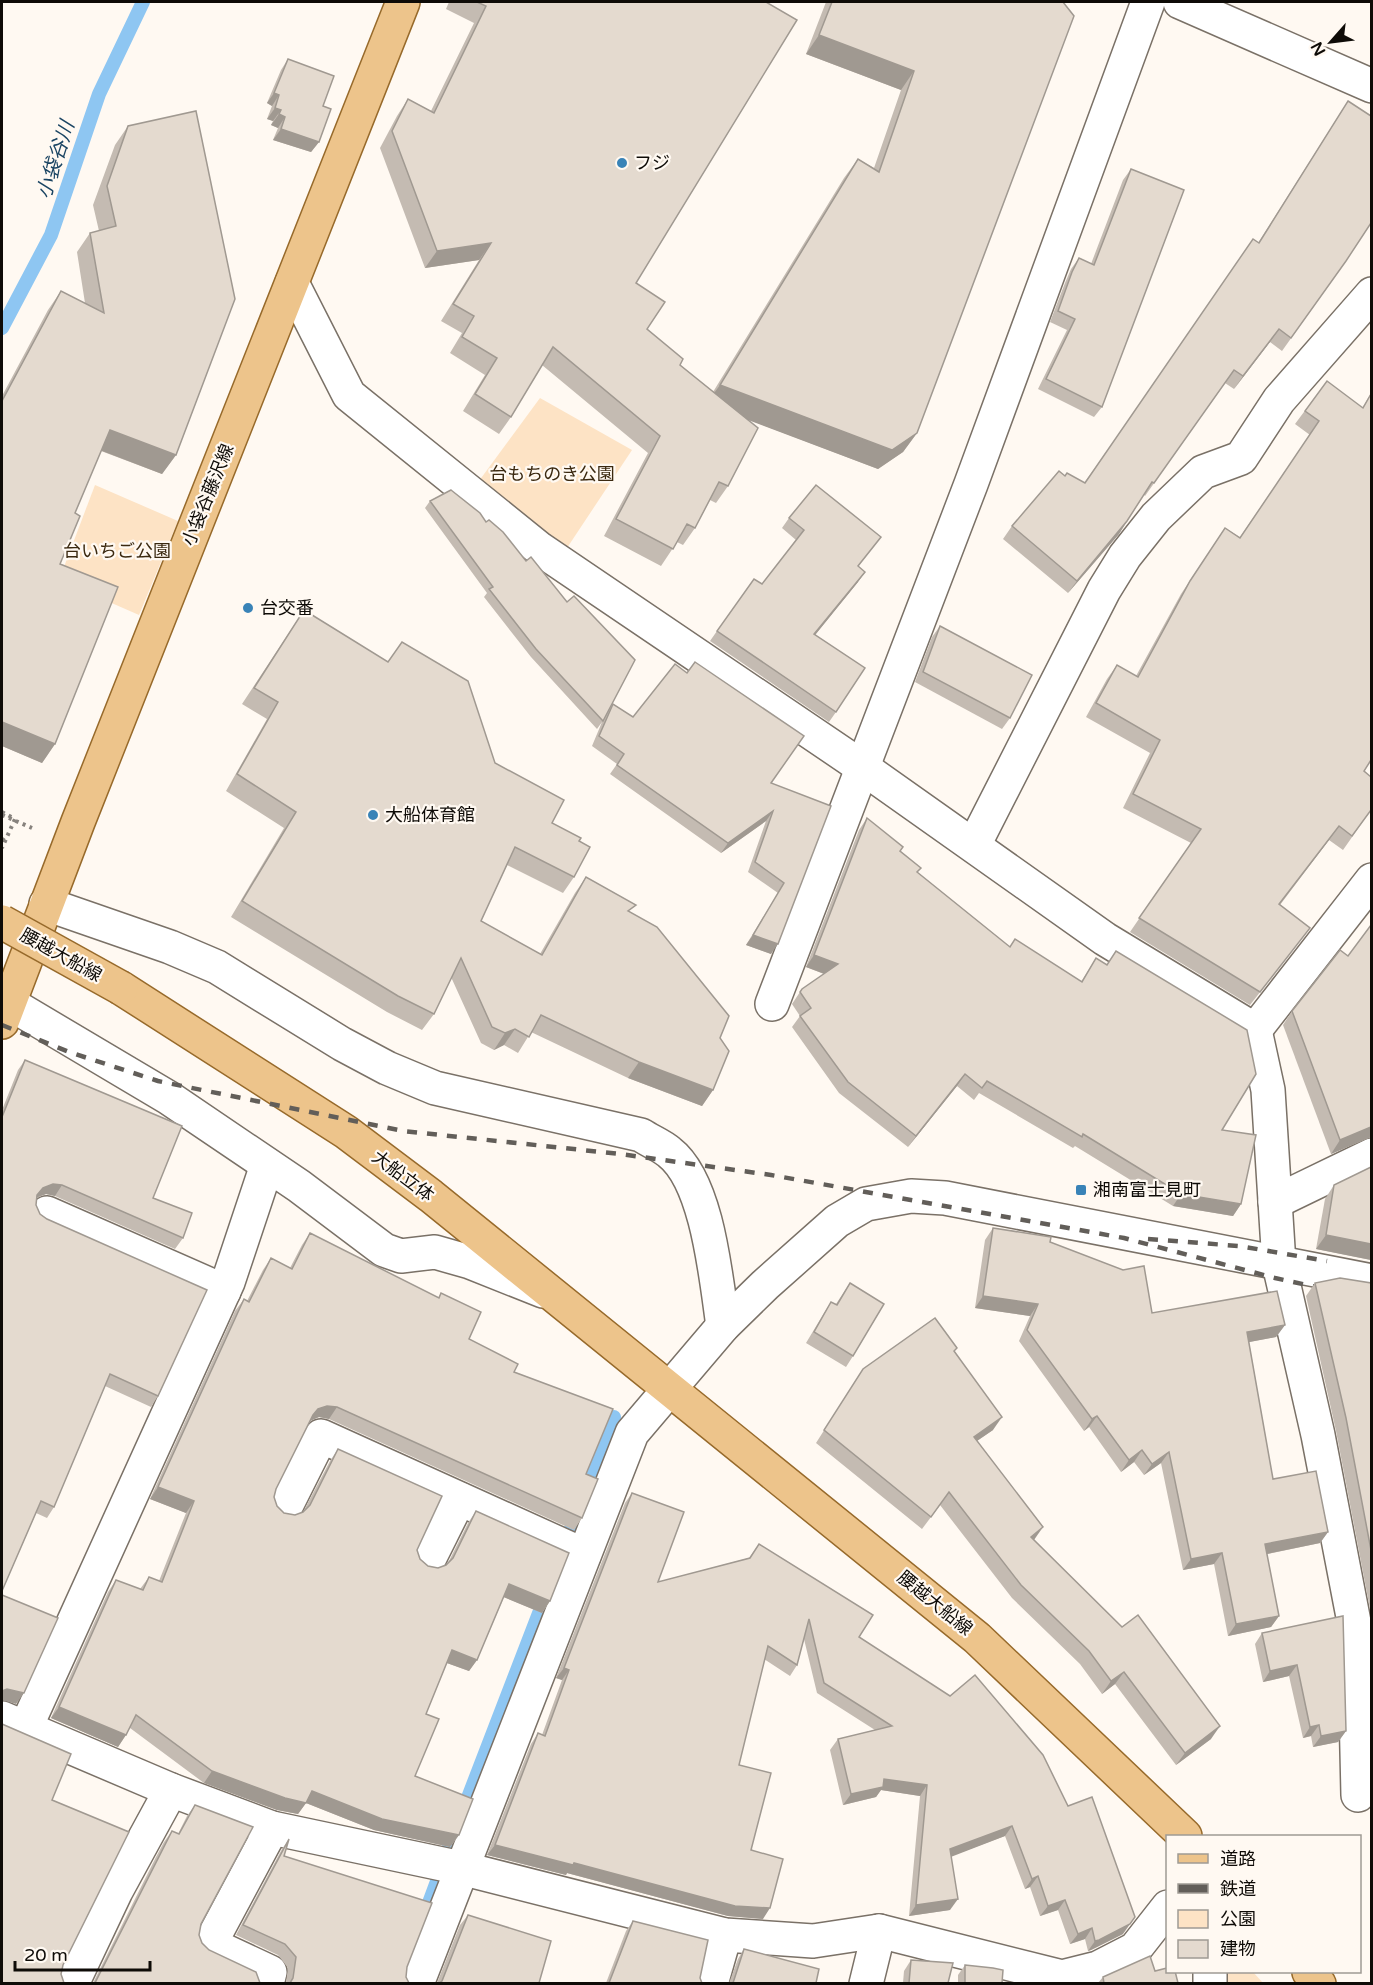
<svg xmlns="http://www.w3.org/2000/svg" width="1373" height="1985" viewBox="0 0 1373 1985" font-family="'Varela Round','Noto Sans JP',sans-serif">
	<style>
		.green { fill: #fde3c5 }
		.lines { fill: none; stroke-linecap: round; stroke-linejoin: round }
		.stream { stroke: #8ec6f2; stroke-width: 14 }
		.minor-casing { stroke: #7a7167; stroke-width: 36 }
		.major-casing { stroke: #976a2b; stroke-width: 36 }
		.path { stroke: #87827d; stroke-width: 4; stroke-dasharray: 3 4.5; stroke-linecap: butt }
		.minor { stroke: #fff; stroke-width: 33 }
		.major { stroke: #edc48b; stroke-width: 33 }
		.rail { stroke: #625e59; stroke-width: 4.5; stroke-dasharray: 10 10; stroke-linecap: butt }
		.major-bridge-casing { stroke: #976a2b; stroke-width: 36; stroke-linecap: butt }
		.path-bridge { stroke: #87827d; stroke-width: 4; stroke-dasharray: 3 4.5; stroke-linecap: butt }
		.major-bridge { stroke: #edc48b; stroke-width: 33 }
		.wall { fill: #c4bbb2 }
		.shaded-wall { fill: #a09991 }
		.building { fill: #e4dacf; stroke: #a09991; stroke-width: 1.5 }
		.poi-dot { fill: #3983b7; stroke: #fff9f2; stroke-width: 2 }
		.labels { text-anchor: middle; dominant-baseline: central; stroke-width: 4.5; stroke-linejoin: round; paint-order: stroke }
		.poi-label { font-size: 18px; fill: #0e0b07; stroke: #fff9f2; text-anchor: start }
		.park-label { font-size: 18px; fill: #3b2910; stroke: #fff9f2 }
		.street-label { font-size: 18px; fill: #0e0b07; stroke: #fff9f2 }
		.water-label { font-size: 20px; font-style: italic; fill: #1b4563; stroke: #fff9f2 }
	</style>
	<rect width="100%" height="100%" fill="#fff9f2"/>
	<g class="green">
		<path d="M540 398 632 450 563 554 476 485Z"/>
		<path d="M95 485 178 521 139 615 59 580Z"/>
		<path d="M1223 1972H1253L1263 1983H1223Z"/>
	</g>
	<g class="lines">
		<g class="stream">
			<path d="M2 328 51 235 99 94 143 2"/>
			<path d="M571 1529 614 1417"/>
			<path d="M449 1847 546 1595"/>
			<path d="M423 1919 439 1876"/>
		</g>
		<defs>
			<g id="minor">
				<path d="M1180 2 1372 86"/>
				<path d="M292 283 349 395 540 549 862 767 1105 939 1255 1030 1268 1090 1279 1264 1318 1435 1354 1622 1358 1795"/>
				<path d="M974 845 1104 590 1125 556 1156 517 1203 472 1241 458 1279 400 1372 294"/>
				<path d="M46 904 170 947 217 967 342 1044 387 1068 435 1088 641 1135C650 1141 661 1145 669 1152 708 1182 716 1279 723 1326"/>
				<path d="M9 1003 169 1098 299 1186 384 1250 401 1256 435 1252 470 1262 543 1291"/>
				<path d="M772 1004 971 484 1148 2"/>
				<path d="M1255 1030 1372 880"/>
				<path d="M1275 1202 1372 1155"/>
				<path d="M47 1213 224 1291"/>
				<path d="M285 1508 321 1436 584 1555"/>
				<path d="M428 1561 459 1499"/>
				<path d="M2 1718 171 1790 272 1828 461 1868 725 1935 813 1941 879 1931 1062 1977 1098 1968 1135 1949 1168 1907"/>
				<path d="M26 1727 228 1282 267 1165"/>
				<path d="M1210 1972V1984"/>
				<path d="M72 1984 116 1891 171 1790"/>
				<path d="M267 1984 270 1972 210 1944 272 1828"/>
				<path d="M417 1984 632 1433 723 1326 765 1285 837 1221 866 1204 911 1196 945 1198 1372 1281"/>
				<path d="M711 1984 725 1935"/>
				<path d="M866 1984 879 1931"/>
			</g>
			<g id="major">
				<path d="M121 988 346 1132 431 1196 977 1638 1185 1836"/>
				<path d="M2 1022 78 822 403 2"/>
				<path d="M1309 1972 1319 1984"/>
			</g>
		</defs>
		<use href="#minor" class="minor-casing"/>
		<use href="#major" class="major-casing"/>
		<g class="path">
			<path d="M2 815 32 828"/>
			<path d="M2 839 5 841"/>
		</g>
		<use href="#minor" class="minor"/>
		<use href="#major" class="major"/>
		<g class="rail">
			<path d="M2 1025 69 1052 158 1081 403 1131 620 1154 771 1175 1124 1238 1275 1278 1321 1288"/>
			<path d="M1148 1239 1239 1246 1327 1261"/>
		</g>
		<defs>
			<path id="major-bridge" d="M2 922 121 988"/>
		</defs>
		<use href="#major-bridge" class="major-bridge-casing"/>
		<path class="path-bridge" d="M2 812 15 819 2 848"/>
		<use href="#major-bridge" class="major-bridge"/>
	</g>
	<g class="wall">
		<path d="M449 2H766L636 283 647 329 680 365 713 392 844 178 858 159 874 168 901 90 806 54 826 2H1063L917 433 903 452 878 469 747 419 728 486 716 503 710 500 695 528 683 545 677 542 661 566 604 536 648 453 542 365 511 417 499 434 463 411 485 375 450 353 462 333 441 321 479 260 425 268 380 148 397 116 408 99 431 111 474 23 446 9Z"/>
		<path d="M288 59 323 106 319 142 311 152 273 140 278 128 271 125 273 121 267 119 272 106 267 103 281 70Z"/>
		<path d="M1348 101 1346 261 1282 351 1270 342 1234 389 1225 383 1145 496 1144 495 1119 534 1068 593 1003 539 1012 526 1065 476 1084 483 1258 243Z"/>
		<path d="M128 126 176 455 162 474 101 451 75 513 60 564 55 744 42 763 2 746V396L48 310 61 291 85 303 77 252 90 233 99 231 93 205 115 145Z"/>
		<path d="M1131 169 1102 407 1094 417 1038 389 1067 330 1050 322 1065 283 1071 269 1079 258 1091 264 1123 180Z"/>
		<path d="M1327 381 1362 408 1371 393V761L1364 771 1371 810 1343 850 1329 840 1280 905 1310 928 1250 1005 1130 932 1191 843 1123 808 1150 753 1086 717 1107 679 1117 665 1136 676 1181 594 1225 528 1240 537 1310 435 1295 424Z"/>
		<path d="M430 501 486 522 610 708 613 704 633 717 771 783 831 806 771 954 746 945 778 893 748 872 766 821 721 853 610 774 617 764 592 746 602 722 597 729 531 657 484 597 487 593 425 508Z"/>
		<path d="M789 518 881 537 858 566V582L815 635 836 712 829 722 710 641 717 631 762 584 796 540 782 528Z"/>
		<path d="M304 610 495 763 552 823 579 841 574 877 563 893 507 865 481 921 540 954 575 893 586 877 631 913 720 1038 713 1090 702 1106 628 1078 531 1032 518 1053 504 1045 494 1050 481 1043 451 977 434 1014 422 1030 387 1012 231 917 284 828 226 791 267 719 242 704Z"/>
		<path d="M940 626 1010 718 1002 729 915 682 932 637Z"/>
		<path d="M867 818 900 851 918 873 1010 947 1081 982 1096 958 1222 1130 1241 1204 1233 1216 1173 1206 1075 1146 1073 1148 979 1093 974 1100 957 1086 908 1147 839 1093 792 1027 800 1016 792 1004 802 989 824 974 806 967 859 830Z"/>
		<path d="M1348 956 1371 1137 1331 1154 1283 1025 1292 1011Z"/>
		<path d="M25 1060 153 1198 183 1238 175 1249 55 1196 46 1194 37 1198 36 1205 40 1214 158 1396 151 1407 105 1386 54 1507 47 1518 36 1513 2 1591V1110L18 1070Z"/>
		<path d="M1371 1167V1260L1316 1249 1325 1199 1334 1185Z"/>
		<path d="M993 1228 1050 1242 1152 1313 1285 1325 1276 1337 1249 1342 1273 1479 1328 1532 1320 1543 1267 1554 1279 1616 1271 1627 1228 1636 1214 1564 1183 1570 1161 1463 1144 1475 1134 1462 1121 1472 1089 1427 1084 1431 1019 1341 1030 1316 975 1308 985 1240Z"/>
		<path d="M310 1233 438 1298 441 1293 469 1339 514 1372 586 1474 582 1518 574 1530 329 1419 319 1417 310 1421 276 1489 274 1497 277 1506 284 1513 295 1515 303 1512 330 1461 338 1449 417 1550 420 1559 428 1566 438 1568 446 1565 448 1563 468 1523 476 1511 550 1601 542 1613 504 1597 477 1660 469 1671 447 1663 426 1714 415 1776 459 1835 450 1847 374 1830 306 1803 298 1814 277 1810 204 1783 130 1728 118 1747 51 1718 108 1592 116 1580 140 1589 149 1577 159 1581 186 1513 150 1499 235 1311 244 1299 247 1301 263 1270 271 1258 290 1268 302 1245Z"/>
		<path d="M850 1283 853 1356 846 1367 806 1343 824 1313 831 1302 836 1304Z"/>
		<path d="M1315 1283H1371V1614L1336 1431 1306 1296Z"/>
		<path d="M955 1352 993 1430 977 1441 1034 1540 1211 1739 1176 1765 1115 1684 1102 1694 1080 1664 1012 1598 940 1505 922 1529 816 1443 863 1369Z"/>
		<path d="M632 1493 658 1582 749 1558 759 1544 859 1637 1123 1934 1091 1950 1088 1951 1085 1939 1070 1944 1058 1910 1040 1916 1030 1887 1025 1889 1005 1836 951 1856 950 1910 909 1916 920 1796 881 1790 876 1797 843 1805 830 1750 838 1739 875 1730 817 1693 804 1639 797 1665 790 1676 764 1659 739 1765 763 1919 728 1916 567 1873 566 1875 487 1855 531 1744 538 1733 542 1735 562 1680 556 1678 625 1503Z"/>
		<path d="M1343 1616 1346 1731 1338 1742 1313 1747 1311 1736 1303 1738 1289 1676 1263 1682 1255 1644 1262 1633Z"/>
		<path d="M195 1805 201 1924 199 1935 202 1943 209 1950 260 1983H93L156 1857 164 1842 172 1831 178 1834 187 1816Z"/>
		<path d="M289 1839 284 1856 407 1967 406 1977 409 1983H286L288 1968 278 1955 236 1935 282 1849Z"/>
		<path d="M468 1915 539 1983H437L460 1925Z"/>
		<path d="M633 1921 700 1978 702 1983H606L626 1931Z"/>
		<path d="M744 1949 816 1983H729L738 1959Z"/>
		<path d="M911 1960 948 1983H903L904 1971Z"/>
		<path d="M965 1965 1002 1983H958V1975Z"/>
		<path d="M1155 1971 1178 1983H1098L1103 1977Z"/>
	</g>
	<g class="shaded-wall">
		<path d="M819 35 914 71 901 90 806 54Z"/>
		<path d="M274 93 279 95 272 106 267 103Z"/>
		<path d="M275 108 281 110 273 121 267 119Z"/>
		<path d="M279 114 285 117 278 128 271 125Z"/>
		<path d="M281 129 319 142 311 152 273 140Z"/>
		<path d="M491 243 479 260 425 268 437 251Z"/>
		<path d="M1279 329 1270 342 1234 389 1243 376Z"/>
		<path d="M720 385 917 433 903 452 878 469 706 404Z"/>
		<path d="M110 430 176 455 162 474 97 449Z"/>
		<path d="M1127 521 1119 534 1068 593 1077 581Z"/>
		<path d="M865 572 858 582 807 645 814 634Z"/>
		<path d="M2 722 55 744 42 763 2 746Z"/>
		<path d="M773 811 766 821 721 853 728 843Z"/>
		<path d="M1339 826 1329 840 1269 918 1279 904Z"/>
		<path d="M753 935 778 944 771 954 746 945Z"/>
		<path d="M814 955 838 964 830 976 806 967Z"/>
		<path d="M515 1029 504 1045 494 1050 505 1033Z"/>
		<path d="M639 1062 713 1090 702 1106 628 1078Z"/>
		<path d="M965 1074 957 1086 908 1147 916 1136Z"/>
		<path d="M1371 1127V1137L1331 1154 1340 1140Z"/>
		<path d="M53 1184 62 1185 55 1196 46 1194 35 1198 43 1188Z"/>
		<path d="M1181 1194 1241 1204 1233 1216 1173 1206Z"/>
		<path d="M1326 1235 1371 1244V1260L1316 1249Z"/>
		<path d="M983 1296 1038 1304 1030 1316 975 1308Z"/>
		<path d="M1285 1325 1276 1337 1239 1344 1247 1332Z"/>
		<path d="M327 1406 337 1407 329 1419 319 1417 310 1421 313 1415 318 1409Z"/>
		<path d="M1097 1416 1089 1427 1084 1431 1092 1419Z"/>
		<path d="M1002 1417 993 1430 965 1449 974 1437Z"/>
		<path d="M1142 1450 1134 1462 1121 1472 1129 1460Z"/>
		<path d="M1169 1452 1161 1463 1144 1475 1152 1464Z"/>
		<path d="M158 1487 194 1501 186 1513 150 1499Z"/>
		<path d="M1043 1527 1034 1540 1031 1537Z"/>
		<path d="M1328 1532 1320 1543 1257 1556 1265 1544Z"/>
		<path d="M1222 1553 1214 1564 1183 1570 1191 1559Z"/>
		<path d="M509 1584 550 1601 542 1613 501 1596Z"/>
		<path d="M1279 1616 1271 1627 1228 1636 1236 1624Z"/>
		<path d="M452 1650 477 1660 469 1671 444 1662Z"/>
		<path d="M1297 1665 1289 1676 1263 1682 1270 1671Z"/>
		<path d="M564 1668 569 1670 562 1680 556 1678Z"/>
		<path d="M1124 1672 1115 1684 1102 1694 1111 1681Z"/>
		<path d="M7 1689 24 1693 16 1704 2 1700V1691Z"/>
		<path d="M59 1707 126 1735 118 1747 51 1718Z"/>
		<path d="M1319 1725 1311 1736 1303 1738 1310 1727Z"/>
		<path d="M1220 1726 1211 1739 1176 1765 1185 1753Z"/>
		<path d="M1346 1731 1338 1742 1313 1747 1321 1736Z"/>
		<path d="M212 1771 312 1791 459 1835 450 1847 374 1830 306 1803 298 1814 277 1810 204 1783Z"/>
		<path d="M884 1779 927 1785 920 1796 881 1790 876 1797 843 1805 851 1794Z"/>
		<path d="M1012 1826 1005 1836 943 1860 950 1849Z"/>
		<path d="M495 1845 574 1863 770 1908 763 1919 728 1916 567 1873 566 1875 487 1855Z"/>
		<path d="M1038 1876 1030 1887 1025 1889 1032 1879Z"/>
		<path d="M958 1899 950 1910 909 1916 916 1905Z"/>
		<path d="M1065 1900 1058 1910 1040 1916 1048 1906Z"/>
		<path d="M1135 1917 1123 1934 1091 1950 1088 1951 1095 1941Z"/>
		<path d="M1092 1928 1085 1939 1070 1944 1078 1934Z"/>
	</g>
	<g class="building">
		<path d="M477 2H766L797 20 636 283 665 302 647 329 683 359 680 365 758 428 728 486 719 482 695 528 687 524 673 549 616 519 660 436 553 347 511 417 475 394 497 358 462 337 474 316 453 304 491 243 437 251 392 131 408 99 434 113 486 6Z"/>
		<path d="M832 2H1063L1074 16 917 433 892 450 720 385 858 159 879 172 914 71 819 35Z"/>
		<path d="M288 59 334 76 323 106 331 109 319 142 281 129 285 117 279 114 281 110 275 108 279 95 274 93Z"/>
		<path d="M1348 101 1371 116V223L1346 261 1291 338 1279 329 1243 376 1234 370 1154 483 1152 482 1127 521 1077 581 1012 526 1059 471 1065 476 1067 473 1085 483 1253 239 1259 243Z"/>
		<path d="M196 111 235 299 176 455 110 430 75 513 80 516 60 564 118 587 55 744 2 722V401L61 291 104 313 90 233 116 226 107 186 128 126Z"/>
		<path d="M1131 169 1184 190 1102 407 1046 379 1075 319 1058 311 1072 272 1079 258 1094 265Z"/>
		<path d="M1327 381 1363 408 1371 394V760L1364 771 1371 777V810L1352 836 1339 826 1279 904 1310 928 1260 992 1139 918 1201 829 1133 794 1160 740 1096 703 1117 665 1138 677 1190 581 1225 528 1240 538 1319 421 1305 411Z"/>
		<path d="M816 485 881 537 858 566 865 572 814 634 865 668 836 712 717 631 754 579 762 584 804 530 789 518Z"/>
		<path d="M451 490 480 513 486 522 489 520 503 532 526 561 531 557 567 602 574 596 635 660 603 721 536 649 489 589 493 587 430 501Z"/>
		<path d="M304 610 388 662 402 642 468 681 495 763 564 800 552 823 581 838 579 841 590 847 574 877 515 847 481 921 542 955 586 877 636 905 628 911 657 927 729 1016 720 1038 729 1051 713 1090 639 1062 541 1015 529 1037 515 1029 505 1033 492 1027 461 958 434 1014 398 996 242 901 296 812 237 774 278 702 254 688Z"/>
		<path d="M940 626 1032 675 1010 718 923 672Z"/>
		<path d="M695 662 804 736 771 783 831 806 778 944 753 935 784 883 755 862 773 811 728 843 617 765 624 754 599 736 613 704 633 717 675 664 687 673Z"/>
		<path d="M867 818 903 847 900 851 921 868 917 872 1010 947 1015 939 1082 982 1096 958 1107 965 1116 951 1247 1030 1256 1074 1222 1130 1256 1135 1241 1204 1181 1194 1083 1134 1082 1137 987 1081 982 1088 965 1074 916 1136 848 1082 800 1016 811 1008 800 992 802 989 838 964 814 955Z"/>
		<path d="M1371 925V1127L1340 1140 1292 1011 1340 950 1348 956Z"/>
		<path d="M25 1060 182 1126 153 1198 192 1213 183 1238 62 1185 53 1184 43 1188 37 1195 36 1205 40 1214 47 1219 207 1290 158 1396 110 1374 54 1507 41 1501 2 1591V1117Z"/>
		<path d="M1371 1167V1244L1326 1235 1334 1185Z"/>
		<path d="M993 1228 1051 1237 1050 1242 1123 1270 1144 1266 1152 1313 1277 1291 1285 1325 1247 1332 1273 1479 1316 1471 1328 1532 1265 1544 1279 1616 1236 1624 1222 1553 1191 1559 1169 1452 1152 1464 1142 1450 1129 1460 1097 1416 1092 1419 1027 1330 1038 1304 983 1296Z"/>
		<path d="M310 1233 439 1298 441 1293 481 1312 469 1339 518 1364 514 1372 613 1409 586 1474 598 1479 582 1518 337 1407 327 1406 318 1409 313 1415 276 1489 274 1497 277 1506 284 1513 295 1515 303 1512 310 1505 338 1449 442 1496 417 1550 420 1559 428 1566 438 1568 446 1565 453 1558 476 1511 569 1553 550 1601 509 1584 477 1660 452 1650 426 1714 439 1719 415 1776 473 1799 459 1835 382 1819 312 1791 306 1803 285 1798 212 1771 136 1715 126 1735 59 1707 116 1580 143 1590 149 1577 162 1582 194 1501 158 1487 244 1299 249 1302 271 1258 292 1269Z"/>
		<path d="M1340 1278 1371 1283V1550L1346 1418 1315 1283Z"/>
		<path d="M850 1283 884 1304 853 1356 814 1332 831 1302 837 1305Z"/>
		<path d="M935 1318 957 1348 954 1351 1002 1417 974 1437 1043 1527 1031 1537 1122 1627 1138 1615 1220 1726 1185 1753 1124 1672 1111 1681 1089 1651 1021 1585 949 1492 931 1517 824 1430 863 1369Z"/>
		<path d="M632 1493 684 1512 658 1582 750 1558 759 1544 873 1615 859 1637 950 1696 975 1675 1043 1755 1068 1806 1092 1797 1135 1917 1130 1924 1099 1940 1095 1941 1092 1928 1078 1934 1065 1900 1048 1906 1038 1876 1032 1879 1012 1826 950 1849 958 1899 916 1905 927 1785 884 1779 883 1787 851 1794 838 1739 892 1726 824 1683 809 1619 797 1665 768 1646 739 1765 771 1773 751 1850 783 1859 770 1908 735 1906 574 1863 573 1865 495 1845 538 1733 545 1736 569 1670 564 1668Z"/>
		<path d="M2 1595 58 1618 24 1693 7 1689 2 1691Z"/>
		<path d="M1343 1616 1346 1731 1321 1736 1319 1725 1310 1727 1297 1665 1270 1671 1262 1633Z"/>
		<path d="M2 1724 71 1754 52 1800 129 1832 63 1965 61 1974 64 1983H2Z"/>
		<path d="M195 1805 253 1827 201 1924 199 1935 202 1943 209 1950 256 1972 260 1983H95L172 1831 179 1834Z"/>
		<path d="M289 1839 284 1856 432 1903 407 1967 406 1977 409 1983H290L293 1978 296 1957 285 1944 243 1925Z"/>
		<path d="M468 1915 551 1941 539 1983H439L442 1981Z"/>
		<path d="M633 1921 708 1940 700 1978 702 1983H609Z"/>
		<path d="M744 1949 819 1969 816 1983H733Z"/>
		<path d="M1150 1956 1155 1971 1167 1968V1971H1175L1178 1983H1104L1103 1977Z"/>
		<path d="M911 1960 953 1963 948 1983H909Z"/>
		<path d="M965 1965 993 1968 1003 1970 1002 1983H965Z"/>
	</g>
	<g class="poi-dot">
		<circle cx="622" cy="163" r="6"/>
		<circle cx="248" cy="608" r="6"/>
		<circle cx="373" cy="815" r="6"/>
		<rect x="1075" y="1184" width="12" height="12" rx="3"/>
	</g>
	<g class="labels">
		<g class="poi-label">
			<text x="634" y="163">フジ</text>
			<text x="260" y="608">台交番</text>
			<text x="385" y="815">大船体育館</text>
			<text x="1093" y="1190">湘南富士見町</text>
		</g>
		<g class="park-label">
			<text x="552" y="474">台もちのき公園</text>
			<text x="117" y="551">台いちご公園</text>
		</g>
		<g class="street-label">
			<text transform="translate(208 495) rotate(-68)">小袋谷藤沢線</text>
			<text transform="translate(61 955) rotate(29)">腰越大船線</text>
			<text transform="translate(403 1176) rotate(37)">大船立体</text>
			<text transform="translate(935 1603) rotate(39)">腰越大船線</text>
		</g>
		<g class="water-label">
			<text transform="translate(56 160) rotate(-72)">小袋谷川</text>
		</g>
	</g>
	<rect width="1373" height="1985" fill="none" stroke="#0e0b07" stroke-width="6"/>
	<rect x="1166" y="1835" width="195" height="138" fill="#fff9f2" stroke="#9f9a94" stroke-width="1.5"/>
	<rect x="1178" y="1854" width="30" height="9" fill="#edc48b" stroke="#9f9a94" stroke-width="1.5"/>
	<text x="1220" y="1865" font-size="18" fill="#0e0b07">道路</text>
	<rect x="1178" y="1884" width="30" height="9" fill="#625e59" stroke="#9f9a94" stroke-width="1.5"/>
	<text x="1220" y="1895" font-size="18" fill="#0e0b07">鉄道</text>
	<rect x="1178" y="1910" width="30" height="18" fill="#fde3c5" stroke="#9f9a94" stroke-width="1.5"/>
	<text x="1220" y="1925" font-size="18" fill="#0e0b07">公園</text>
	<rect x="1178" y="1940" width="30" height="18" fill="#e4dacf" stroke="#9f9a94" stroke-width="1.5"/>
	<text x="1220" y="1955" font-size="18" fill="#0e0b07">建物</text>
	<g transform="translate(1331 42) rotate(242)" stroke="#fff9f2" stroke-width="4.5" paint-order="stroke">
	<path d="M0-4.5L10 22L0 15L-10 22Z" fill="#0e0b07"/>
	<text y="-9" font-size="16" font-weight="bold" text-anchor="middle" fill="#0e0b07">N</text>
	</g>
	<path d="M15 1961v9h135v-9" fill="none" stroke="#0e0b07" stroke-width="3"/>
	<text x="24" y="1961" font-size="18" fill="#0e0b07" stroke="#fff9f2" stroke-width="4.5" paint-order="stroke">20 m</text>
</svg>
